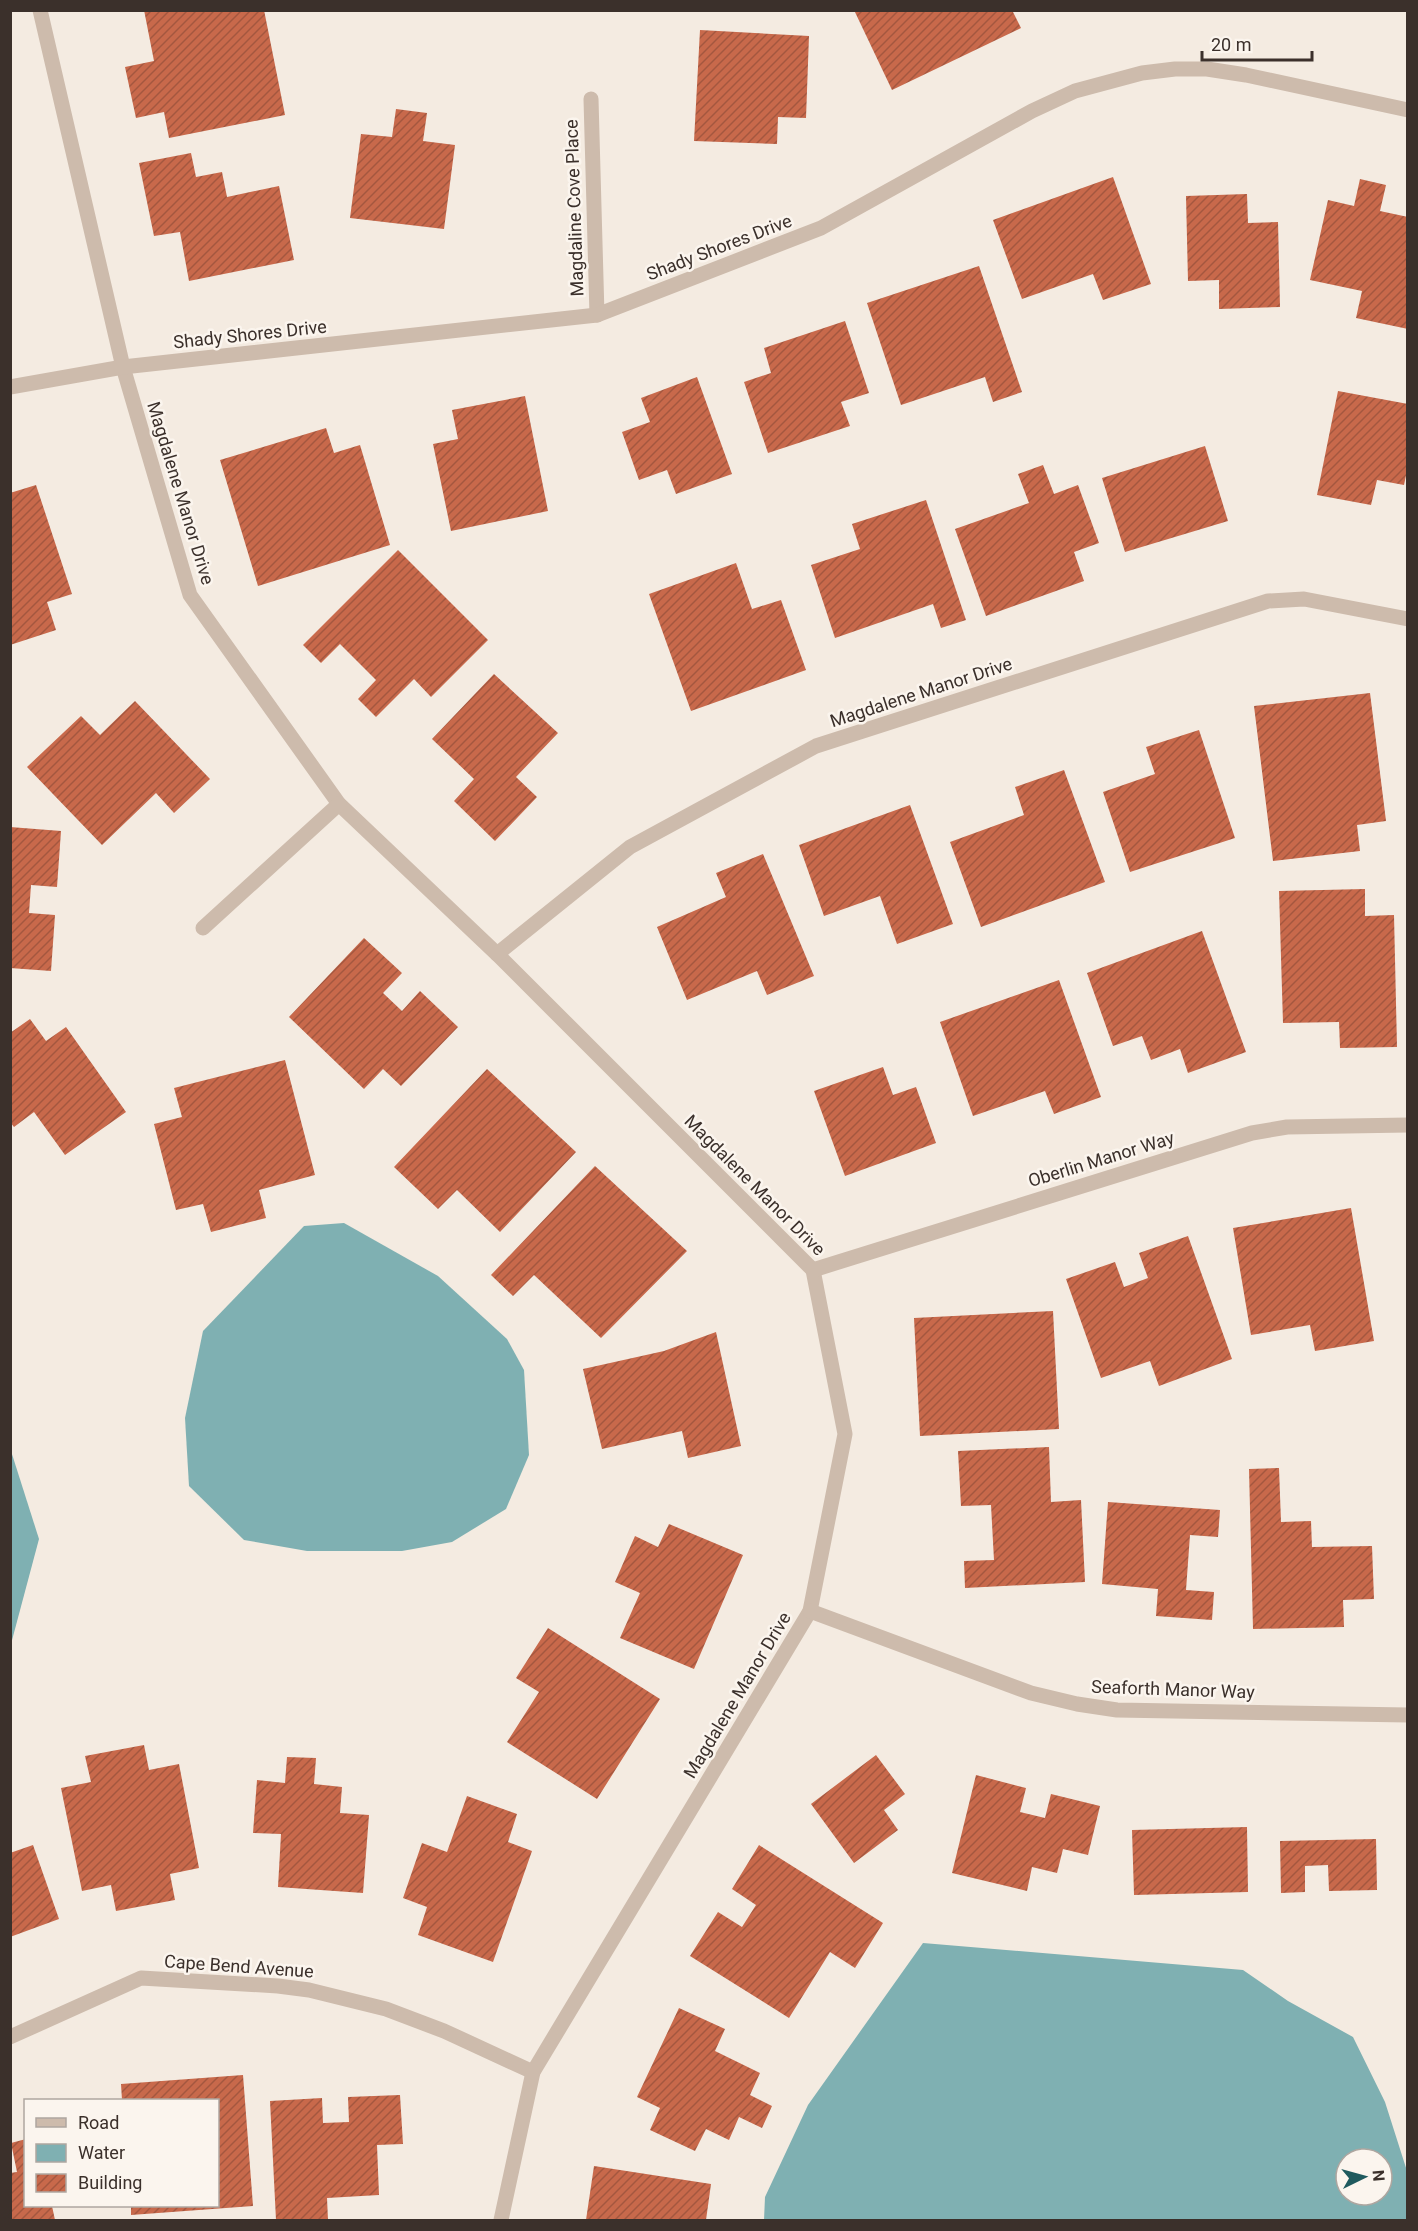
<svg xmlns="http://www.w3.org/2000/svg" width="1418" height="2231" viewBox="0 0 1418 2231" font-family="Roboto,sans-serif">
	<style>
		.water { fill: #7fb0b2; fill-rule: evenodd }
		.building { fill: url(#building-hatch) }
		.lines { fill: none; stroke-linecap: round; stroke-linejoin: round }
		.minor { stroke: #cdbbac; stroke-width: 15 }
		.labels { text-anchor: middle; dominant-baseline: central; stroke-width: 5; stroke-linejoin: round; paint-order: stroke }
		.street-label { font-size: 18px; fill: #3b302b; stroke: #fbf5ee }
	</style>
	<defs>
		<pattern id="building-hatch" width="6" height="6" patternUnits="userSpaceOnUse" patternTransform="scale(1.5)"><rect width="6" height="6" fill="#c8694b"/><path d="M-1 1l2-2M0 6l6-6M5 7l2-2" fill="none" stroke="#a4573f"/></pattern>
	</defs>
	<rect width="100%" height="100%" fill="#f4ebe1"/>
	<g class="water">
		<path d="M344 1223 438 1276 507 1339 524 1370 529 1455 506 1509 452 1542 402 1551H307L244 1540 189 1486 185 1418 203 1331 304 1226Z"/>
		<path d="M11 1451 39 1539 11 1644Z"/>
		<path d="M923 1943 1243 1970 1288 2001 1353 2037 1385 2102 1407 2171V2220H764L765 2197 808 2105ZM1346 2159H1382V2195H1346Z"/>
	</g>
	<g class="building">
		<path d="M144 10H264L285 115 169 138 164 112 136 118 125 67 154 61Z"/>
		<path d="M854 10H1012L1021 28 892 90Z"/>
		<path d="M700 30 809 36 806 118 778 117 777 144 694 141Z"/>
		<path d="M396 109 427 113 423 141 455 145 444 229 350 218 361 134 392 137Z"/>
		<path d="M191 153 196 177 222 172 227 197 279 186 294 260 189 281 180 232 154 236 139 163Z"/>
		<path d="M1113 177 1151 284 1103 300 1093 274 1022 299 993 220Z"/>
		<path d="M1360 179 1386 185 1380 211 1408 217V329L1356 318 1362 291 1310 280 1328 200 1354 206Z"/>
		<path d="M1247 194 1248 223 1278 222 1280 307 1219 309V280L1188 281 1186 196Z"/>
		<path d="M979 266 1022 392 993 402 985 377 901 405 867 303Z"/>
		<path d="M845 321 869 393 841 402 850 426 768 453 744 382 771 373 764 348Z"/>
		<path d="M697 377 732 474 676 494 667 470 639 480 622 432 650 422 641 398Z"/>
		<path d="M1338 391 1408 404V466L1404 485 1377 480 1371 505 1317 495Z"/>
		<path d="M525 396 548 511 451 531 433 444 458 439 452 410Z"/>
		<path d="M326 428 334 453 360 445 390 545 258 586 220 460Z"/>
		<path d="M1205 446 1228 521 1125 552 1102 478Z"/>
		<path d="M1043 465 1054 494 1078 485 1099 543 1074 552 1084 581 986 616 955 529 1029 503 1018 474Z"/>
		<path d="M36 485 72 594 47 602 56 630 10 645V493Z"/>
		<path d="M926 500 966 620 941 628 933 604 835 638 811 565 860 549 852 524Z"/>
		<path d="M398 550 488 640 431 697 414 679 376 717 358 699 376 680 340 644 321 663 303 645Z"/>
		<path d="M736 563 752 609 781 600 806 670 691 711 649 594Z"/>
		<path d="M494 674 558 733 516 777 537 797 495 841 454 801 474 779 432 739Z"/>
		<path d="M1370 693 1386 821 1357 825 1360 851 1273 861 1254 706Z"/>
		<path d="M135 701 210 779 174 813 156 793 102 845 27 767 81 716 100 735Z"/>
		<path d="M1199 730 1235 838 1130 872 1103 792 1155 774 1146 747Z"/>
		<path d="M1064 770 1105 882 981 927 950 842 1024 815 1015 787Z"/>
		<path d="M910 805 953 924 897 944 880 896 824 916 799 845Z"/>
		<path d="M10 827 61 831 57 887 31 885 29 913 55 915 51 971 10 968Z"/>
		<path d="M763 854 814 976 767 995 757 971 687 1000 657 927 726 897 716 873Z"/>
		<path d="M1365 889V916L1394 915 1397 1047 1340 1048 1339 1022 1283 1023 1279 891Z"/>
		<path d="M1202 931 1246 1052 1188 1073 1180 1049 1151 1060 1142 1036 1113 1046 1087 973Z"/>
		<path d="M364 938 402 973 383 993 402 1011 420 991 458 1027 401 1086 383 1069 364 1089 289 1017Z"/>
		<path d="M1059 980 1101 1097 1054 1114 1045 1091 973 1116 940 1022Z"/>
		<path d="M30 1019 46 1041 66 1027 126 1112 65 1155 34 1112 14 1127 10 1122V1033Z"/>
		<path d="M285 1060 315 1175 259 1190 266 1218 211 1232 203 1204 176 1210 154 1124 182 1117 174 1088Z"/>
		<path d="M883 1067 893 1095 916 1087 936 1143 845 1176 814 1091Z"/>
		<path d="M487 1069 576 1152 500 1232 457 1190 438 1209 394 1167Z"/>
		<path d="M595 1166 687 1251 601 1338 534 1275 513 1296 491 1275Z"/>
		<path d="M1351 1208 1374 1341 1315 1351 1310 1325 1251 1335 1233 1228Z"/>
		<path d="M1188 1236 1232 1359 1159 1386 1150 1361 1101 1378 1066 1279 1115 1262 1124 1287 1148 1278 1139 1253Z"/>
		<path d="M1053 1311 1059 1429 920 1436 914 1318Z"/>
		<path d="M716 1332 741 1446 688 1458 682 1431 602 1449 583 1369 664 1351Z"/>
		<path d="M1049 1447 1051 1502 1081 1500 1085 1582 965 1588 964 1561 994 1560 991 1505 961 1506 958 1451Z"/>
		<path d="M1279 1468 1281 1522 1311 1521 1312 1547 1372 1546 1374 1599 1343 1600 1344 1627 1253 1629 1249 1469Z"/>
		<path d="M1108 1502 1220 1510 1218 1537 1190 1535 1186 1590 1214 1592 1212 1620 1156 1616 1158 1589 1102 1584Z"/>
		<path d="M669 1524 743 1555 694 1669 620 1638 640 1593 615 1582 635 1536 658 1547Z"/>
		<path d="M548 1628 660 1699 597 1799 507 1742 539 1692 516 1678Z"/>
		<path d="M144 1745 149 1770 179 1764 199 1868 170 1874 175 1900 116 1911 111 1885 82 1891 61 1788 91 1782 85 1756Z"/>
		<path d="M876 1755 905 1794 884 1810 898 1830 854 1863 811 1804Z"/>
		<path d="M287 1757 316 1758 314 1784 342 1787 340 1813 369 1815 363 1893 278 1887 281 1834 253 1833 257 1780 285 1783Z"/>
		<path d="M976 1775 1026 1788 1020 1812 1045 1818 1051 1794 1100 1806 1088 1855 1063 1849 1057 1873 1032 1867 1027 1891 952 1873Z"/>
		<path d="M467 1796 517 1814 508 1842 532 1851 493 1962 418 1935 427 1907 403 1898 422 1843 447 1852Z"/>
		<path d="M1247 1827 1248 1892 1134 1895 1132 1830Z"/>
		<path d="M1376 1839 1377 1890 1329 1891 1328 1865 1305 1866V1892L1281 1893 1280 1841Z"/>
		<path d="M33 1845 59 1919 10 1937V1853Z"/>
		<path d="M759 1845 883 1923 855 1968 830 1952 789 2018 690 1956 718 1912 742 1927 756 1905 732 1889Z"/>
		<path d="M679 2008 725 2029 715 2051 760 2073 750 2095 772 2106 762 2128 739 2117 729 2140 706 2129 695 2151 650 2130 660 2108 637 2097Z"/>
		<path d="M243 2075 253 2206 131 2215V2206H218V2100H122L121 2084Z"/>
		<path d="M400 2095 403 2144 377 2145 379 2195 327 2198 328 2220H276L270 2101 322 2098 323 2123 349 2122 348 2097Z"/>
		<path d="M26 2139V2206H52L55 2220H10V2173L17 2172 11 2143Z"/>
		<path d="M594 2166 711 2184 706 2220H586Z"/>
	</g>
	<g class="lines">
		<g class="minor">
			<path d="M40 10 123 367 190 595 339 804 497 954 813 1270 845 1434 810 1611 533 2072 501 2220"/>
			<path d="M591 99 597 315"/>
			<path d="M10 387 123 367 597 315 821 228 1032 111 1075 91 1142 73 1175 69H1207L1246 75 1408 110"/>
			<path d="M203 928 339 804"/>
			<path d="M497 954 630 847 816 746 1268 601 1304 599 1408 619"/>
			<path d="M813 1270 1252 1133 1287 1127 1408 1125"/>
			<path d="M810 1611 1031 1693 1077 1704 1117 1710 1408 1715"/>
			<path d="M10 2037 141 1978 278 1986 309 1990 386 2009 444 2031 533 2072"/>
		</g>
	</g>
	<g class="labels">
		<g class="street-label">
			<text transform="translate(574 208) rotate(-92)">Magdaline Cove Place</text>
			<text transform="translate(719 247) rotate(-21)">Shady Shores Drive</text>
			<text transform="translate(250 334) rotate(-6)">Shady Shores Drive</text>
			<text transform="translate(181 493) rotate(73)">Magdalene Manor Drive</text>
			<text transform="translate(921 692) rotate(-18)">Magdalene Manor Drive</text>
			<text transform="translate(1101 1159) rotate(-17)">Oberlin Manor Way</text>
			<text transform="translate(755 1185) rotate(45)">Magdalene Manor Drive</text>
			<text transform="translate(1173 1689) rotate(2)">Seaforth Manor Way</text>
			<text transform="translate(737 1695) rotate(-59)">Magdalene Manor Drive</text>
			<text transform="translate(239 1966) rotate(4)">Cape Bend Avenue</text>
		</g>
	</g>
	<rect width="1418" height="2231" fill="none" stroke="#3b302b" stroke-width="24"/>
	<rect x="24" y="2099" width="195" height="108" fill="#fbf5ee" stroke="#aea6a0" stroke-width="1.5"/>
	<rect x="36" y="2118" width="30" height="9" fill="#cdbbac" stroke="#aea6a0" stroke-width="1.5"/>
	<text x="78" y="2129" font-size="18" fill="#3b302b">Road</text>
	<rect x="36" y="2144" width="30" height="18" fill="#7fb0b2" stroke="#aea6a0" stroke-width="1.5"/>
	<text x="78" y="2159" font-size="18" fill="#3b302b">Water</text>
	<rect x="36" y="2174" width="30" height="18" fill="url(#building-hatch)" stroke="#aea6a0" stroke-width="1.5"/>
	<text x="78" y="2189" font-size="18" fill="#3b302b">Building</text>
	<g transform="translate(1364 2177) rotate(85)"><circle r="28" fill="#fbf5ee" stroke="#aea6a0" stroke-width="1.5"/>
	<path d="M0-4.5L10 22L0 15L-10 22Z" fill="#1f5a5e"/>
	<text y="-9" font-size="16" font-weight="bold" text-anchor="middle" fill="#3b302b">N</text>
	</g>
	<path d="M1202 51v9h110v-9" fill="none" stroke="#3b302b" stroke-width="3"/>
	<text x="1211" y="51" font-size="18" fill="#3b302b" stroke="#fbf5ee" stroke-width="4.5" paint-order="stroke">20 m</text>
</svg>
